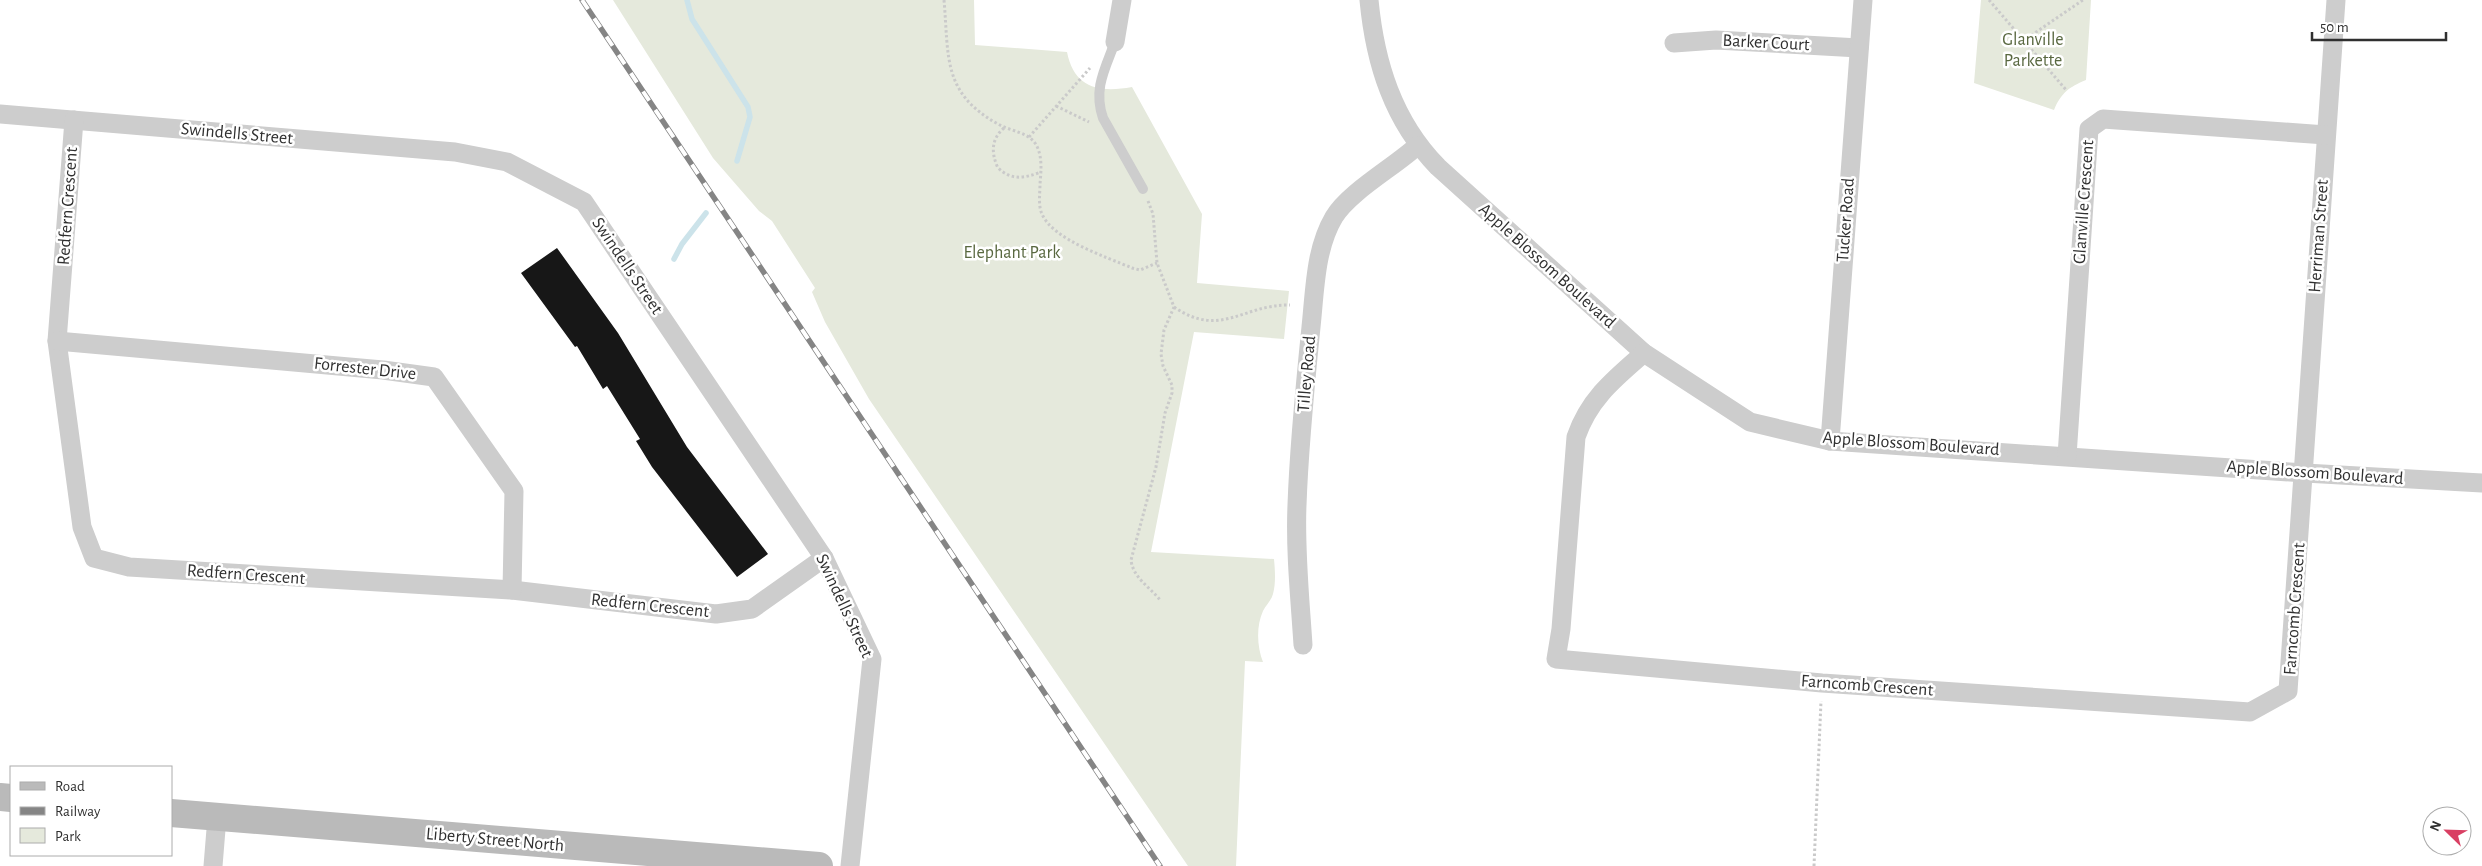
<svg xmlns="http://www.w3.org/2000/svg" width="2482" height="866" viewBox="0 0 2482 866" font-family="'Alegreya Sans',sans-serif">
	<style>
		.green { fill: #e5e9dc }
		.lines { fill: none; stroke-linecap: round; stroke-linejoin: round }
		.stream { stroke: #cce3ea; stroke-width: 5.5 }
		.building { fill: #171717 }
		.path { stroke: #cacaca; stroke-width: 3; stroke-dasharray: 2.5 2.5; stroke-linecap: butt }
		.service { stroke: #cdcdcd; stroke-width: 10 }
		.minor { stroke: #cdcdcd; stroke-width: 19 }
		.secondary { stroke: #bababa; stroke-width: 28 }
		.rail-casing { stroke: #858585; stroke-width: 5.5 }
		.rail { stroke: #fff; stroke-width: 4; stroke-dasharray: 11; stroke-linecap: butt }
		.labels { text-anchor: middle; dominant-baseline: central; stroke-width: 5; stroke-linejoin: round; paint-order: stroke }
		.park-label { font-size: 18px; fill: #596840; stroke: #fff }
		.street-label { font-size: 18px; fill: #303030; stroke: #fff }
	</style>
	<rect width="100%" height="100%" fill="#fff"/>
	<g class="green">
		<path d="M613 0H974L975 45 1067 52C1074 88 1099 93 1132 87L1202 214 1197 283 1289 291 1284 339 1194 332 1151 552 1274 559C1275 570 1276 583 1273 594 1271 601 1266 605 1263 611 1256 626 1257 647 1263 662L1245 661 1236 866H1188L869 399 825 322 812 292 815 288 772 221 759 211 713 158Z"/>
		<path d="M1981 0H2091L2086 80C2069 87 2061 93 2054 110L1974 83Z"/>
	</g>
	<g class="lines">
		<g class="stream">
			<path d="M687 0 692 19 748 107 750 117 737 161"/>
			<path d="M674 259 682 244 706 213"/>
		</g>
	</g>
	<path class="building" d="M557 248 618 333 687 447 768 554 737 577 652 467 636 441 640 439 607 386 603 389 577 346 575 347 521 273Z"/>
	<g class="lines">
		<g class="path">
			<path d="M944 0C949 57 942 93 998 124 1010 131 1027 132 1035 143 1043 155 1041 171 1040 184 1040 193 1038 206 1042 214 1053 240 1107 257 1132 268L1140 270 1157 263"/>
			<path d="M1989 0 2067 91"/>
			<path d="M2023 41 2083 0"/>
			<path d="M1056 106 1089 122"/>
			<path d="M1004 128C991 139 991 153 998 168 1012 181 1025 178 1041 172"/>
			<path d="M1029 137 1090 68"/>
			<path d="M1148 201 1153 214 1157 263 1174 307 1164 330 1161 354 1163 366 1172 385V393L1165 413 1156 467 1131 560C1133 578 1150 587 1161 601"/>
			<path d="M1174 307C1221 339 1243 304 1290 305"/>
			<path d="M1814 866 1821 701"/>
		</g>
		<path class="service" d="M1115 42C1105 69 1093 89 1103 118L1143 189"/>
		<g class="minor">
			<path d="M1369 0C1375 63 1393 121 1438 167L1644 353 1750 422 1830 441 2305 473 2482 483"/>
			<path d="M1115 42 1122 0"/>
			<path d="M1674 43 1716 40 1859 48"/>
			<path d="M0 114 455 152 507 162 584 202 824 558 872 659 850 866"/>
			<path d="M74 120 57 341 82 527 94 558 129 567 512 590 716 614 752 609 824 558"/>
			<path d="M57 341 383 370 434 377 514 491 512 590"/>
			<path d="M1644 353C1614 379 1589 399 1576 437L1561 629 1556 659 1822 683 2250 712 2288 691 2336 0"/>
			<path d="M1830 441 1863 0"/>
			<path d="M2067 456 2089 129 2103 119 2326 135"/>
			<path d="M1303 645C1300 598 1295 551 1297 505 1299 446 1305 386 1311 327 1315 290 1315 249 1334 217 1349 192 1394 167 1417 146"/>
			<path d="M213 866 217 817"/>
		</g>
		<g class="secondary">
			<path d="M0 797 11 798"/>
			<path d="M171 813 819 866"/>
		</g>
		<defs>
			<path id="rail" d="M582 0 1160 866"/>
		</defs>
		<use href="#rail" class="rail-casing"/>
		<use href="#rail" class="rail"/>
	</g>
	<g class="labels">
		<g class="park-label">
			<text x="2033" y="40">Glanville<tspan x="2033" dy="21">Parkette</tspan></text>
			<text x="1012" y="253">Elephant Park</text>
		</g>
		<g class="street-label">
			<text transform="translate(1766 43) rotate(3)">Barker Court</text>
			<text transform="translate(237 134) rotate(5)">Swindells Street</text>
			<text transform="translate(2084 202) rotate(-86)">Glanville Crescent</text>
			<text transform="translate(68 206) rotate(-86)">Redfern Crescent</text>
			<text transform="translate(1846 220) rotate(-86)">Tucker Road</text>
			<text transform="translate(2319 236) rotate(-86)">Herriman Street</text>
			<text transform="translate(627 266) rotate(56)">Swindells Street</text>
			<text transform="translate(1547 266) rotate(42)">Apple Blossom Boulevard</text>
			<text transform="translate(365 369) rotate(6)">Forrester Drive</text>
			<text transform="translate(1307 374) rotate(-85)">Tilley Road</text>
			<text transform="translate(1911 444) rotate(4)">Apple Blossom Boulevard</text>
			<text transform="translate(2315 473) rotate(4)">Apple Blossom Boulevard</text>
			<text transform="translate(246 575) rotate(4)">Redfern Crescent</text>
			<text transform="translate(650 606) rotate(6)">Redfern Crescent</text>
			<text transform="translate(844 606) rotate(65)">Swindells Street</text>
			<text transform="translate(2295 609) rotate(-86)">Farncomb Crescent</text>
			<text transform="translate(1867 686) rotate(4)">Farncomb Crescent</text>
			<text transform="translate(495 840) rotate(5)">Liberty Street North</text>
		</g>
	</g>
	<rect x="10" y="766" width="162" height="90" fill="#ffffff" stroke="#acacac"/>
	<rect x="20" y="782" width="25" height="8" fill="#bababa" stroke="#acacac"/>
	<text x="55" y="791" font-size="15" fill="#303030">Road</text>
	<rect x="20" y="807" width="25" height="8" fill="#858585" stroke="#acacac"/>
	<text x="55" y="816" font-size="15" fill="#303030">Railway</text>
	<rect x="20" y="828" width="25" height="15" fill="#e5e9dc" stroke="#acacac"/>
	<text x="55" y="841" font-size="15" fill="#303030">Park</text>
	<g transform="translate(2447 831) rotate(293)"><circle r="24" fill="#ffffff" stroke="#acacac"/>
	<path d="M0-4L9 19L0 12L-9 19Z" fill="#d93f63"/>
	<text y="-8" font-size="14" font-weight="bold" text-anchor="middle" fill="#303030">N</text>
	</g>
	<path d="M2312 32v8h134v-8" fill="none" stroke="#303030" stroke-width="2.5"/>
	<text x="2320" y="32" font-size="15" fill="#303030" stroke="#ffffff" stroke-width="4" paint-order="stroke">50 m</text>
</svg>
